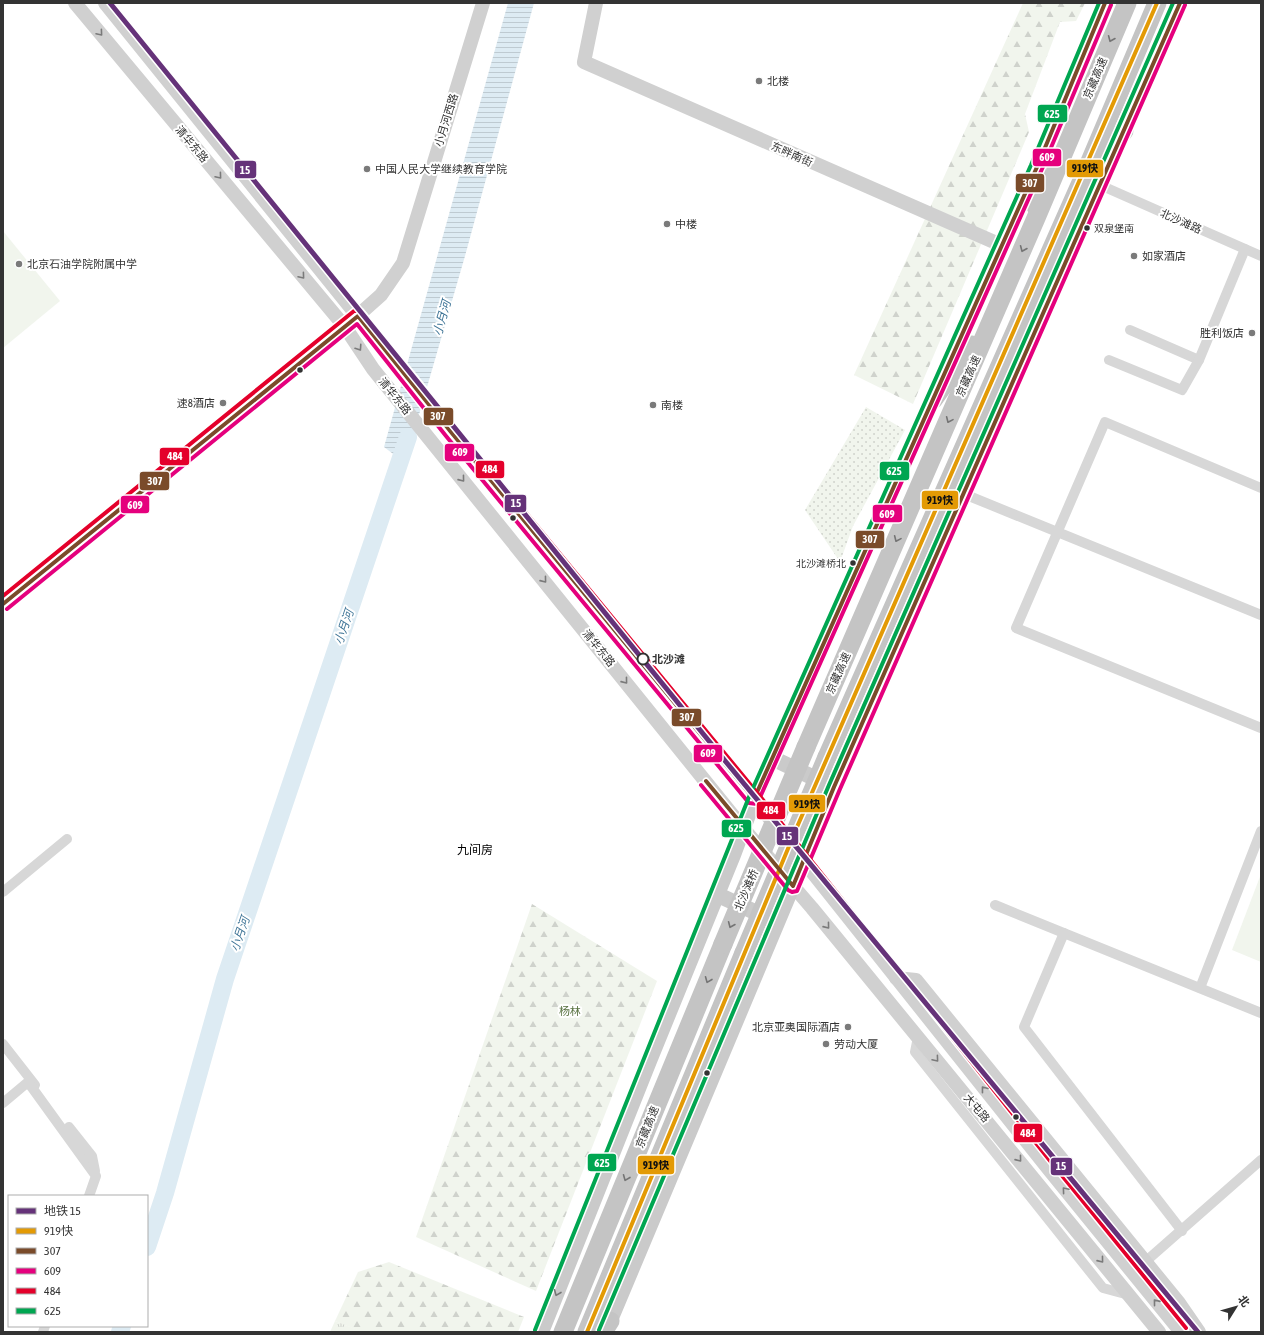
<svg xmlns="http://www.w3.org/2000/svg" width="1264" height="1335" viewBox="0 0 1264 1335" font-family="'Asap Condensed','Noto Sans SC',sans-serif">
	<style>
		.grass { fill: url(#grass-dots) }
		.forest { fill: url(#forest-firs) }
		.park { fill: url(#park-tufts) }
		.garden { fill: #f1f5ed }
		.water { fill: url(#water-rules) }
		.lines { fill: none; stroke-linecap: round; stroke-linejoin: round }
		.river { stroke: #ddebf3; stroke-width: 18 }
		.street { stroke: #d7d7d7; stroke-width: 10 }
		.secondary { stroke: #d0d0d0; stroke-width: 14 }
		.primary { stroke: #cacaca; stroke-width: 16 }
		.highway { stroke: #c4c4c4; stroke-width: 19 }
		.highway-bridge { stroke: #c4c4c4; stroke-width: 19 }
		.bus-1-casing { stroke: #fff; stroke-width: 7 }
		.bus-2-casing { stroke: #fff; stroke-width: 7 }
		.bus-3-casing { stroke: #fff; stroke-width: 7 }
		.bus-4-casing { stroke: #fff; stroke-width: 7 }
		.bus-5-casing { stroke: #fff; stroke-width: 7 }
		.bus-1 { stroke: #e39a05; stroke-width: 4 }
		.bus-2 { stroke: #7a4b2a; stroke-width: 4 }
		.bus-3 { stroke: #e5007d; stroke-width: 4 }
		.bus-4 { stroke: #e4002b; stroke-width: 4 }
		.bus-5 { stroke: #00a651; stroke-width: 4 }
		.metro-1-casing { stroke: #fff; stroke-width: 8 }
		.metro-1 { stroke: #653279; stroke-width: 5 }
		.oneway { stroke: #7a7a7a }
		.oneway2 { stroke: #747474 }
		.oneway3 { stroke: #777 }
		.poi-dot { fill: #7a7a7a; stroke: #fff; stroke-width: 1.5 }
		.bus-dot { fill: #333; stroke: #fff; stroke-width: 1.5 }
		.stop-dot { fill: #fff; stroke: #333; stroke-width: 2 }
		.labels { text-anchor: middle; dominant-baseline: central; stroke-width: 4; stroke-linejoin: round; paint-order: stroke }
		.bus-label { font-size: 10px; fill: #333; stroke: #fff; text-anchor: start }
		.street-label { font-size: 11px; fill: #333; stroke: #fff }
		.poi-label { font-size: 11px; fill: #333; stroke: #fff; text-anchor: start }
		.stop-label { font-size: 11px; font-weight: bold; fill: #333; stroke: #fff; text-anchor: start }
		.park-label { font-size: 11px; fill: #56703f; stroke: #fff }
		.water-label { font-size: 12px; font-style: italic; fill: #3f7597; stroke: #fff }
		.neighbourhood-label { font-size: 12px; fill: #000; stroke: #fff }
		.line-badge { stroke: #fff; stroke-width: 1.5 }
		.badge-label { font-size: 11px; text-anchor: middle; font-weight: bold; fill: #fff }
		.pale-badge-label { font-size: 11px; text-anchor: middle; font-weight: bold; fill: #111 }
	</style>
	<defs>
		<pattern id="grass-dots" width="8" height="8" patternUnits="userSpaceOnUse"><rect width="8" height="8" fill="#f1f5ed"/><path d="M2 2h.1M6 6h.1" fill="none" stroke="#cfd2cc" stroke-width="1.8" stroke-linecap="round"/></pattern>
		<pattern id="forest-firs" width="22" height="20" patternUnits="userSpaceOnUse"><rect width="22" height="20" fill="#f1f5ed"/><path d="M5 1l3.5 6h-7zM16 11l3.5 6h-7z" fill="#cfd2cc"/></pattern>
		<pattern id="park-tufts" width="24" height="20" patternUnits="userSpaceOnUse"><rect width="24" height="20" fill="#f1f5ed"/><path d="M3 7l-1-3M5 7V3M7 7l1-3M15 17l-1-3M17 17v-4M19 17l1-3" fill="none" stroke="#cfd2cc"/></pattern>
		<pattern id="water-rules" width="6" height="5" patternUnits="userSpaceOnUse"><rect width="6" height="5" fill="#ddebf3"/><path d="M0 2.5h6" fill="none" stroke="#becad1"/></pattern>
	</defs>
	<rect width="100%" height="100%" fill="#fff"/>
	<path class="grass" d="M866 407 905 430 853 526 840 562 805 510Z"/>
	<g class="forest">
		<path d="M1023 3H1085L1076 21 1060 22 1025 114 1029 132 913 404 854 375Z"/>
		<path d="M532 904 657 981 536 1291 416 1237Z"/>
		<path d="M389 1262 524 1317 518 1332H362L335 1321 358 1272Z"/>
	</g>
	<path class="park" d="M335 1321 361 1331 362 1332H330Z"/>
	<g class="garden">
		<path d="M3 231 60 301 3 348Z"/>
		<path d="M1261 874V962L1232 950Z"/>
	</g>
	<path class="water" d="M508 3H534L465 256 405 463 384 447Z"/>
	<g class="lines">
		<g class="river">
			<path d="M147 1247 165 1193 225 979 408 437"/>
			<path d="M120 1332 122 1326"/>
		</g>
		<g class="street">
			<path d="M1100 185 1261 256"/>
			<path d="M1130 330 1199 360"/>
			<path d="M1109 360 1182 390 1199 360 1245 249"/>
			<path d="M1261 488 1105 422 1016 628 1261 728"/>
			<path d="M964 494 1261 615"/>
			<path d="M3 892 67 839"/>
			<path d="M995 905 1261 1013"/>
			<path d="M1064 933 1024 1027 1182 1231"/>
			<path d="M1200 988 1261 831"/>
			<path d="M918 1037 915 1052 1103 1288 1129 1295"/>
			<path d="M3 1044 35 1085"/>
			<path d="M3 1103 28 1082 96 1176 89 1196"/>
			<path d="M69 1127 92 1156 95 1171"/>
			<path d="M1145 1262 1261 1160"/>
			<path d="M43 1332 45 1326"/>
		</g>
		<g class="secondary">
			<path d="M75 3 345 327 373 369 743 828 812 908 1159 1332"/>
			<path d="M105 3 451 432 754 799 1050 1171 1181 1332"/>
			<path d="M596 3 584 62 1001 245"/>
			<path d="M3 604 335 336 381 295 403 263 483 3"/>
			<path d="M896 978 916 980 1179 1303 1199 1332"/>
		</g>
		<g class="primary">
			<path d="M772 758 829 785"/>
			<path d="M716 894 772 920"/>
			<path d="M541 1332 649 1061 733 855 754 799 1037 167 1105 3"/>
			<path d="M605 1332 834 787 1180 3"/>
		</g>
		<g class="highway">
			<path d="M1094 165 1124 131"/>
			<path d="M1036 207 1037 167"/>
			<path d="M933 400 972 345"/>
			<path d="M806 747 1036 218 1127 3"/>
			<path d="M827 757 1083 178 1157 3"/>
			<path d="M563 1332 723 944"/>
			<path d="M587 1332 744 953"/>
			<path d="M603 1332 610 1321"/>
		</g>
		<g class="highway-bridge">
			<path d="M723 944 806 747"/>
			<path d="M744 953 827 757"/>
		</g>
		<defs>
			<path id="bus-1" d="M587 1332 797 827 1157 3"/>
			<g id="bus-2">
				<path d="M3 604 358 316 451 432 754 799 1037 167 1105 3"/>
				<path d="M706 781 793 886 834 787 1180 3"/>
			</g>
			<g id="bus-3">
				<path d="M7 609 357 324 446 436 749 803 757 804 1042 169 1111 5"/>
				<path d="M701 785 788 890 792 892 797 891 840 789 1185 5"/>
			</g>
			<path id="bus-4" d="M3 596 354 311H361L456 428 759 795 1055 1167 1186 1328"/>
			<g id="bus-5">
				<path d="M535 1330 749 797 1031 165 1099 3"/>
				<path d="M599 1330 829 785 1173 3"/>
			</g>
		</defs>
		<use href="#bus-1" class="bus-1-casing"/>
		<use href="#bus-2" class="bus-2-casing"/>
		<use href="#bus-3" class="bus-3-casing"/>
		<use href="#bus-4" class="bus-4-casing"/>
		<use href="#bus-5" class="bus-5-casing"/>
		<use href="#bus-1" class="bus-1"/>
		<use href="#bus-2" class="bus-2"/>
		<use href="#bus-3" class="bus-3"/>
		<use href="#bus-4" class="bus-4"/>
		<use href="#bus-5" class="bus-5"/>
		<defs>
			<path id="metro-1" d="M110 3 726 762 1198 1332"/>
		</defs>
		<use href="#metro-1" class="metro-1-casing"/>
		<use href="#metro-1" class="metro-1"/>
	</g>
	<defs><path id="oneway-chevron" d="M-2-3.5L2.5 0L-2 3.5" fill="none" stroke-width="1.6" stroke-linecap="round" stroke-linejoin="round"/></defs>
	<g class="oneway">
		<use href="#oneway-chevron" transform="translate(100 33) rotate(50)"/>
		<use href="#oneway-chevron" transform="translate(219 176) rotate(50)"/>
		<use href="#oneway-chevron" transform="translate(302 276) rotate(50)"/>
		<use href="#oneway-chevron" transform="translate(359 348) rotate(56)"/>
		<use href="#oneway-chevron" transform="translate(462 479) rotate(51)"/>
		<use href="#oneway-chevron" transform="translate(544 580) rotate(51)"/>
		<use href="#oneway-chevron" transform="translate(625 681) rotate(51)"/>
		<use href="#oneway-chevron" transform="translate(827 926) rotate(51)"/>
		<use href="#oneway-chevron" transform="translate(936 1059) rotate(50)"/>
		<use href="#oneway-chevron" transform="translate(984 1089) rotate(-128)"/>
		<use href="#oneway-chevron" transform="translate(1019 1159) rotate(51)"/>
		<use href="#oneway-chevron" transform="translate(1065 1190) rotate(-130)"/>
		<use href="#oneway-chevron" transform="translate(1101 1260) rotate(51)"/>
		<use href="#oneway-chevron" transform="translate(1156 1302) rotate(-129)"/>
	</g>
	<g class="oneway2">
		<use href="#oneway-chevron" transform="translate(1111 39) rotate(113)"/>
		<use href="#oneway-chevron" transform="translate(1023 249) rotate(113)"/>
		<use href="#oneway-chevron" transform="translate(949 420) rotate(114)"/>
		<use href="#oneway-chevron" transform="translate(897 539) rotate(114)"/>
		<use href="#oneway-chevron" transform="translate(731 925) rotate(113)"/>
		<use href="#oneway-chevron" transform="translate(708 980) rotate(112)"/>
		<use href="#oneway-chevron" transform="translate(626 1178) rotate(112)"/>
	</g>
	<use class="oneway3" href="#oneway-chevron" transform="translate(557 1293) rotate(112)"/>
	<g class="poi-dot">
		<circle cx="759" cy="81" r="4"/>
		<circle cx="367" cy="169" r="4"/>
		<circle cx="667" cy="224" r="4"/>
		<circle cx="1134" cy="256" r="4"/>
		<circle cx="19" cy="264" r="4"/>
		<circle cx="1252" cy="333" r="4"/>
		<circle cx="223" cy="403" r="4"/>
		<circle cx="653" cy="405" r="4"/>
		<circle cx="848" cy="1027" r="4"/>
		<circle cx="826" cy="1044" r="4"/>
	</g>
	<g class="bus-dot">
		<circle cx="1087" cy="228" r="3.5"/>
		<circle cx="300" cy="370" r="3.5"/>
		<circle cx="513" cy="518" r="3.5"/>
		<circle cx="853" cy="563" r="3.5"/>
		<circle cx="707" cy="1073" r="3.5"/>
		<circle cx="1016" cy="1117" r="3.5"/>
	</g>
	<circle class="stop-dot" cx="643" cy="659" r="5.5"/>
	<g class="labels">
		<g class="bus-label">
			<text x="1094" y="228">双泉堡南</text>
			<text x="846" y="563" text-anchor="end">北沙滩桥北</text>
		</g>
		<g class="street-label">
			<text transform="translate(1095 78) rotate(-67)">京藏高速</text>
			<text transform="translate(446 120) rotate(-73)">小月河西路</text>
			<text transform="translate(192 144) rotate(50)">清华东路</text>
			<text transform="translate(792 154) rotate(24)">东畔南街</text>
			<text transform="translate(1181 221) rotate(24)">北沙滩路</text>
			<text transform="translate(968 376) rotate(-66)">京藏高速</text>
			<text transform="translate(395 396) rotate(51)">清华东路</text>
			<text transform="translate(599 648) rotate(51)">清华东路</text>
			<text transform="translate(838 673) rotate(-66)">京藏高速</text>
			<text transform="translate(746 890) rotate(-67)">北沙滩桥</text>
			<text transform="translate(977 1108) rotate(50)">大屯路</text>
			<text transform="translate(647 1127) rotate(-68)">京藏高速</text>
		</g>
		<g class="poi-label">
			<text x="767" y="81">北楼</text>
			<text x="375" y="169">中国人民大学继续教育学院</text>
			<text x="675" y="224">中楼</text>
			<text x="1142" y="256">如家酒店</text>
			<text x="27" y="264">北京石油学院附属中学</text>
			<text x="1244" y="333" text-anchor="end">胜利饭店</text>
			<text x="215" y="403" text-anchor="end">速8酒店</text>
			<text x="661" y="405">南楼</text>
			<text x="840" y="1027" text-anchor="end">北京亚奥国际酒店</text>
			<text x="834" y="1044">劳动大厦</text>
		</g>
		<g class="stop-label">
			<text x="652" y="659">北沙滩</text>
		</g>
		<g class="park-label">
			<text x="570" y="1011">杨林</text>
		</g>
		<g class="water-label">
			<text transform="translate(442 318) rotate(-74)">小月河</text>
			<text transform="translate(344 627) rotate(-71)">小月河</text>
			<text transform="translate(240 934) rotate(-71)">小月河</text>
		</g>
		<g class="neighbourhood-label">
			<text x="475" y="850">九间房</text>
		</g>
	</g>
	<g class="line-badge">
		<rect x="1037" y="104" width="31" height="19" rx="4" fill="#00a651"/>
		<rect x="1032" y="148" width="30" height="19" rx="4" fill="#e5007d"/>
		<rect x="1066" y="159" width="38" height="19" rx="4" fill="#e39a05"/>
		<rect x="234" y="160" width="23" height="19" rx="4" fill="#653279"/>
		<rect x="1015" y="173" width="30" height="20" rx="4" fill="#7a4b2a"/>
		<rect x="423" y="407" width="31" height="19" rx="4" fill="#7a4b2a"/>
		<rect x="444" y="443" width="31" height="19" rx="4" fill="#e5007d"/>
		<rect x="159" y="447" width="31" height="19" rx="4" fill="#e4002b"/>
		<rect x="475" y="460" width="30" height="19" rx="4" fill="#e4002b"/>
		<rect x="879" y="461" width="31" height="20" rx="4" fill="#00a651"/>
		<rect x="139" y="471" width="31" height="20" rx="4" fill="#7a4b2a"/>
		<rect x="921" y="490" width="38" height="20" rx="4" fill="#e39a05"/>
		<rect x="504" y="494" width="23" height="19" rx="4" fill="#653279"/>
		<rect x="120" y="495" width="30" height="19" rx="4" fill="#e5007d"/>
		<rect x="872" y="504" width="31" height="19" rx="4" fill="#e5007d"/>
		<rect x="855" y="530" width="30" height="19" rx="4" fill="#7a4b2a"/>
		<rect x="671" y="708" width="31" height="19" rx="4" fill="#7a4b2a"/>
		<rect x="693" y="744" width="30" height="19" rx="4" fill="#e5007d"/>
		<rect x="788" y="794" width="38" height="19" rx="4" fill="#e39a05"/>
		<rect x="756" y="801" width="30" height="19" rx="4" fill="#e4002b"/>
		<rect x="721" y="819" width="31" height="19" rx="4" fill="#00a651"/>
		<rect x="776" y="826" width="23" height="20" rx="4" fill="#653279"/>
		<rect x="1013" y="1123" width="30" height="20" rx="4" fill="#e4002b"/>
		<rect x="587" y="1153" width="30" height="19" rx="4" fill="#00a651"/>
		<rect x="637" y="1155" width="38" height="20" rx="4" fill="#e39a05"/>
		<rect x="1050" y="1157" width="23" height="19" rx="4" fill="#653279"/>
	</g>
	<g class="badge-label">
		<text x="1052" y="118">625</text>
		<text x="1047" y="161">609</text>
		<text x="245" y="174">15</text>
		<text x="1030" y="187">307</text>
		<text x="438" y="420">307</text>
		<text x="460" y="456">609</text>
		<text x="175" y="460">484</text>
		<text x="490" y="473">484</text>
		<text x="894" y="475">625</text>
		<text x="155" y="485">307</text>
		<text x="516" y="507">15</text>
		<text x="135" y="509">609</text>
		<text x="887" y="518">609</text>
		<text x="870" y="543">307</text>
		<text x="687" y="721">307</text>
		<text x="708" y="757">609</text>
		<text x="771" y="814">484</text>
		<text x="736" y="832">625</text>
		<text x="787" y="840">15</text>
		<text x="1028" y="1137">484</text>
		<text x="602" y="1167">625</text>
		<text x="1061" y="1170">15</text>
	</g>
	<g class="pale-badge-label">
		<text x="1085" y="172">919快</text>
		<text x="940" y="504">919快</text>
		<text x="807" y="808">919快</text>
		<text x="656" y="1169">919快</text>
	</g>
	<rect width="1264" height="1335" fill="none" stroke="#333333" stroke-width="8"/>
	<rect x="8" y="1195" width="140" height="132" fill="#ffffff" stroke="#adadad"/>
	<rect x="16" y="1208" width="20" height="6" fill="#653279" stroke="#adadad"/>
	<text x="44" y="1215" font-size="12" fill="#333333">地铁 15</text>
	<rect x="16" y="1228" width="20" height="6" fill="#e39a05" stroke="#adadad"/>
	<text x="44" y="1235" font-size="12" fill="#333333">919快</text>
	<rect x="16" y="1248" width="20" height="6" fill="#7a4b2a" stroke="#adadad"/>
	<text x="44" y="1255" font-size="12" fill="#333333">307</text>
	<rect x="16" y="1268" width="20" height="6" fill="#e5007d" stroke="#adadad"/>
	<text x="44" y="1275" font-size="12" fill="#333333">609</text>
	<rect x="16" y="1288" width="20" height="6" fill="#e4002b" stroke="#adadad"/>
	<text x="44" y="1295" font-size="12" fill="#333333">484</text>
	<rect x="16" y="1308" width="20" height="6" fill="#00a651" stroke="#adadad"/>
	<text x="44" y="1315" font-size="12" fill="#333333">625</text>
	<g transform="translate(1236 1307) rotate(53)" stroke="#ffffff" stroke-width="3" paint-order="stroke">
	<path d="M0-3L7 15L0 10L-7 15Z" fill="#333333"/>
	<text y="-6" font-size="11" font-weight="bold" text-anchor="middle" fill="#333333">北</text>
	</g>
</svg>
